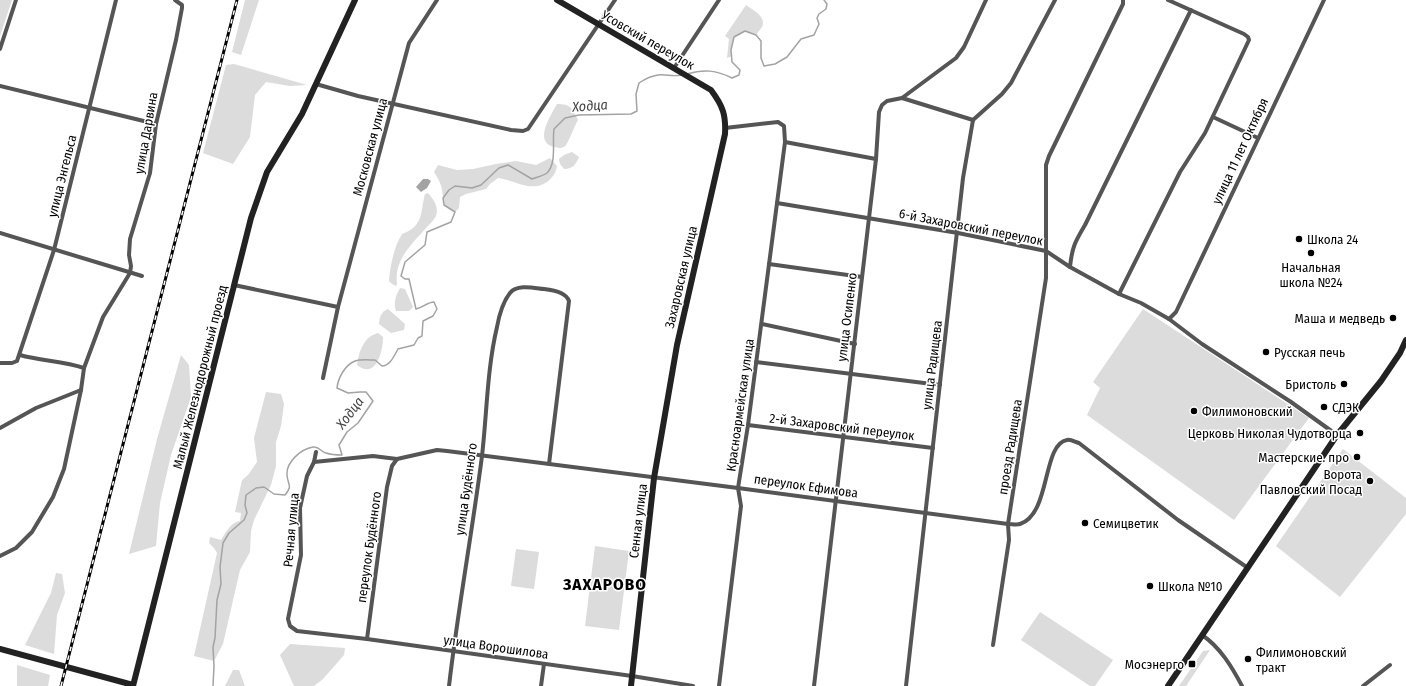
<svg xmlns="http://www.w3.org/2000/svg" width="1406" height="686" viewBox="0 0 1406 686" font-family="'Fira Sans Condensed',sans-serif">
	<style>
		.green { fill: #dcdcdc }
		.water { fill: #a3a3a3 }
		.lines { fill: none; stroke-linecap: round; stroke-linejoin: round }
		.stream { stroke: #a3a3a3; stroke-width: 1.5 }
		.street { stroke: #555; stroke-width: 4 }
		.secondary { stroke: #222; stroke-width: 6 }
		.rail-casing { stroke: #000; stroke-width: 3 }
		.rail { stroke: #fff; stroke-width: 1.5; stroke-dasharray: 4.5; stroke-linecap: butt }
		.poi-dot { fill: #000; stroke: #fff; stroke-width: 1.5 }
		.labels { text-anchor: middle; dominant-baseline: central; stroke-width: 3; stroke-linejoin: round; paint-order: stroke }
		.street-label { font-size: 13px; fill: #000; stroke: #fff }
		.poi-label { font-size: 13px; fill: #000; stroke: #fff; text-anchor: start }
		.water-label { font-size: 14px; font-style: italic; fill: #444; stroke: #fff }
		.district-label { font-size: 17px; font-weight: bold; letter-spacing: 1px; fill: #000; stroke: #fff }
	</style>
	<rect width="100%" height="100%" fill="#fff"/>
	<g class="green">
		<path d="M0 0H12L0 36Z"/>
		<path d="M245 0H259L241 55 232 52Z"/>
		<path d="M746 5C753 10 767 17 762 27 760 30 758 32 756 35L745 31 734 37 731 50 732 56 727 58 729 39 725 36Z"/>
		<path d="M234 64 307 85 290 86 266 82 255 95 250 137 233 164 203 153 226 65Z"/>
		<path d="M557 104C571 104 572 108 578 120 575 125 568 143 566 145 563 149 558 148 554 147 533 142 551 115 557 104Z"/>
		<path d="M572 152 579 157C576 164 573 169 564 169L560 164 559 159 564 155Z"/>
		<path d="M550 158 557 166C556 173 553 177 547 182 530 193 515 180 498 178L490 184 486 189 466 194 460 197 459 208 455 212 444 205C442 189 443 186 434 172L438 165 457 170 473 169 496 164 516 161 536 165Z"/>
		<path d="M428 193C434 200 439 207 436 216 434 220 429 225 426 228 411 245 394 260 397 284L396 286 392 284 389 281C390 266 394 247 402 234 424 226 420 213 425 194Z"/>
		<path d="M400 288 405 289 413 307 409 311H396C393 303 396 295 400 288Z"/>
		<path d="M388 309 405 324 404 330 391 333 379 324C379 317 382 311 388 309Z"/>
		<path d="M1143 309 1309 418 1234 520 1087 415 1100 388 1093 382Z"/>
		<path d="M378 333 383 337C383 351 376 380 357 365 359 352 363 337 378 333Z"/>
		<path d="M181 355 189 365 191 397 171 455 160 503 156 546 129 554 157 439Z"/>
		<path d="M266 392 281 394 284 404 281 426 276 442V466L271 485 254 520 251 531 250 552 240 570 223 644 214 661 194 656 217 553 214 548 209 543 210 537 221 540C226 532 231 522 240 521L241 513 235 512 242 480 248 475 257 462 254 438Z"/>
		<path d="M1343 449 1406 498V514L1340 597 1276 546Z"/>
		<path d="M595 546 629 551 619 630 585 626Z"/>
		<path d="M516 549 539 552 534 589 511 586Z"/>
		<path d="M56 573 62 574 65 593 57 615 54 654 25 645 51 593Z"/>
		<path d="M1040 612 1113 660 1095 686H1090L1021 640Z"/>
		<path d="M290 644 345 648 344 655 323 679 314 686H294L280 655Z"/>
		<path d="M1210 650 1186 686H1179L1203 651Z"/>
		<path d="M17 665 50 675 48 686H17Z"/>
		<path d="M233 670H239L245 686H225Z"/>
	</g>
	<path class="water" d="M423 179H428L431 181 427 188 421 192 416 187Z"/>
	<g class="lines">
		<g class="stream">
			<path d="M687 74C704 69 716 70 732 78L739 75 740 70 732 62 731 50 734 37 745 31 756 35 761 41V58L764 66 775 64 787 57 801 39 814 35 819 24 817 18 819 14 826 9 827 4 824 0"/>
			<path d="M213 686 214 666 213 647 215 638 217 600 221 584 220 567 223 543 229 533 244 520 247 513 245 505 246 495 256 488 264 487 274 494 285 495C293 485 288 486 287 475 286 462 301 449 313 447 319 446 321 452 326 453 332 455 336 455 342 455L339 445 347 432 358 423 373 401 366 392H360L348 393 337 388C338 378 345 365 355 361 361 359 369 360 375 360L382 366C390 366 394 356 398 349L414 345 418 338 422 336 423 321 433 316 437 309 434 302C427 302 423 308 416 309L409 279H405L401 276 405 262 425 245 427 232 451 222 455 212 444 205 443 198 449 190 455 186 472 188 481 185 499 168 508 165 532 179C537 177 543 176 547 173 557 163 552 142 554 129L565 118 579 115 631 114 637 111 636 94 639 83C645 79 650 76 658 75 666 74 673 77 681 75"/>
		</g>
		<g class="street">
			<path d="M0 49 16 0"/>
			<path d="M674 68 719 0"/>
			<path d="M316 84 358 96 511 130 523 131 528 129 615 0"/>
			<path d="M0 86 156 124"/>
			<path d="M902 98 973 120"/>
			<path d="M1213 117 1258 138"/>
			<path d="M973 120 1002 94 1011 83 1055 0"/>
			<path d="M785 142 876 159"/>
			<path d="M777 203 958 233 1046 251 1070 267 1119 294 1141 303 1169 319 1202 344 1291 402 1337 435"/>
			<path d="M0 233 142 276"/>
			<path d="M769 264 862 277"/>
			<path d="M1070 267C1072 247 1075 242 1085 225L1191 10"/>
			<path d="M234 285 338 307"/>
			<path d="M1119 294 1180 172 1205 133 1249 40 1248 37 1244 34 1168 0"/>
			<path d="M1169 319 1176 312 1324 0"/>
			<path d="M762 324 855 344"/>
			<path d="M20 355C41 361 63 361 84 368"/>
			<path d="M756 362 940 385"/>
			<path d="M0 363H12L17 361 54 250 116 0"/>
			<path d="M323 378 338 307 409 43 437 0"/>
			<path d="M748 425 933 448"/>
			<path d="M0 428 36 408 81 390"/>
			<path d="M316 452 314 462 307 476 300 508 301 555 288 619 290 626 297 631 367 639 632 676 693 686"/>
			<path d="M314 462 373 456 397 459 437 450 447 451 738 488 1008 524C1012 524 1017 525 1020 524 1051 514 1042 444 1067 440 1071 439 1075 442 1079 443L1178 520 1248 568"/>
			<path d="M0 556 16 548 32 532 53 497 64 469 81 390 84 368 103 317 130 273 131 266 129 255 130 239 150 173 156 124 176 40 182 8V5L175 0"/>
			<path d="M1202 635C1220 647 1232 667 1242 686"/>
			<path d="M367 639 387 487 392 466 397 459"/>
			<path d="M993 645 1009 540 1008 524 1046 278V165L1049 156 1123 4V0"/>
			<path d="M449 686C458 609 472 533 482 456 487 413 487 369 497 327 499 316 502 303 510 293 517 284 534 288 544 289 553 290 566 292 569 301L549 464"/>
			<path d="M541 686 544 664"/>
			<path d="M719 686 741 506 738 488 748 425 785 142 784 126 778 122 725 128"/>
			<path d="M814 686 869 218 876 159 879 112 882 105 887 101 902 98 956 58 964 47 986 0"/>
			<path d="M906 686 963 178 973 120"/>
			<path d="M1363 686 1390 665"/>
		</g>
		<g class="secondary">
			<path d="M557 0 711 90C723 106 726 115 725 134L677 345 654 478 631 686"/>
			<path d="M0 649 133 685"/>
			<path d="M133 686 251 218 267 172 302 114 355 0"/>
			<path d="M1168 686 1337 435 1381 381 1400 353 1406 340"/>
		</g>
		<defs>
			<path id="rail" d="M61 686 237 0"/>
		</defs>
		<use href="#rail" class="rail-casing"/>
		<use href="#rail" class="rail"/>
	</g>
	<g class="poi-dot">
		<circle cx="1299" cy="239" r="4"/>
		<circle cx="1311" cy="253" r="4"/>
		<circle cx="1393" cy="318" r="4"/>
		<circle cx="1266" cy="352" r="4"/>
		<circle cx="1344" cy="384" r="4"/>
		<circle cx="1324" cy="407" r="4"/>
		<circle cx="1194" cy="411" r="4"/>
		<circle cx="1360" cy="433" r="4"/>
		<circle cx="1357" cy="457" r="4"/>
		<circle cx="1370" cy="481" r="4"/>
		<circle cx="1085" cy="523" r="4"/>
		<circle cx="1150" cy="586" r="4"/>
		<circle cx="1248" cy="659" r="4"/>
		<rect x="1188" y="660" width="8" height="8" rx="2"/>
	</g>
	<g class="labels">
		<g class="street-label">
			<text transform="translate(648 40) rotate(30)">Усовский переулок</text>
			<text transform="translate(146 133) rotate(-80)">улица Дарвина</text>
			<text transform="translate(370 147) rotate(-75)">Московская улица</text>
			<text transform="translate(1240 151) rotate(-65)">улица 11 лет Октября</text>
			<text transform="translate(62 176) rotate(-76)">улица Энгельса</text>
			<text transform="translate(971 227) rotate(11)">6-й Захаровский переулок</text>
			<text transform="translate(681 277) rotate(-77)">Захаровская улица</text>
			<text transform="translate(847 317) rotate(-83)">улица Осипенко</text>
			<text transform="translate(932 365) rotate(-83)">улица Радищева</text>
			<text transform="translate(200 377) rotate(-76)">Малый Железнодорожный проезд</text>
			<text transform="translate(740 405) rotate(-82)">Красноармейская улица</text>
			<text transform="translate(842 427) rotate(7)">2-й Захаровский переулок</text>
			<text transform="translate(1010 447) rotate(-81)">проезд Радищева</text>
			<text transform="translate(806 486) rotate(8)">переулок Ефимова</text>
			<text transform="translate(466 489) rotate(-82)">улица Будённого</text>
			<text transform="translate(638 521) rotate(-83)">Сенная улица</text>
			<text transform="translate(291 530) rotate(-85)">Речная улица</text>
			<text transform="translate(369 547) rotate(-82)">переулок Будённого</text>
			<text transform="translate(496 647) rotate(8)">улица Ворошилова</text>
		</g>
		<g class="poi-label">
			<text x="1307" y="239">Школа 24</text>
			<text x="1311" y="267" text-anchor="middle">Начальная<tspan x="1311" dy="15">школа №24</tspan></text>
			<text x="1385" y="318" text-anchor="end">Маша и медведь</text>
			<text x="1274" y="352">Русская печь</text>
			<text x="1336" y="384" text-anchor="end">Бристоль</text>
			<text x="1332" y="407">СДЭК</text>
			<text x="1202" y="411">Филимоновский</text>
			<text x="1352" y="433" text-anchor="end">Церковь Николая Чудотворца</text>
			<text x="1349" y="457" text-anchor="end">Мастерские. про</text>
			<text x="1362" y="474" text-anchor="end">Ворота<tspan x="1362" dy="15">Павловский Посад</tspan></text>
			<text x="1093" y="523">Семицветик</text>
			<text x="1158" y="586">Школа №10</text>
			<text x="1256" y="652">Филимоновский<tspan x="1256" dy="15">тракт</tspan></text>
			<text x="1184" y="664" text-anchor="end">Мосэнерго</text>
		</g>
		<g class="water-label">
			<text transform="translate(590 106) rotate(-4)">Ходца</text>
			<text transform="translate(350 413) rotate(-53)">Ходца</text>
		</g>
		<g class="district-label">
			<text x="605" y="584">ЗАХАРОВО</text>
		</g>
	</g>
</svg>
